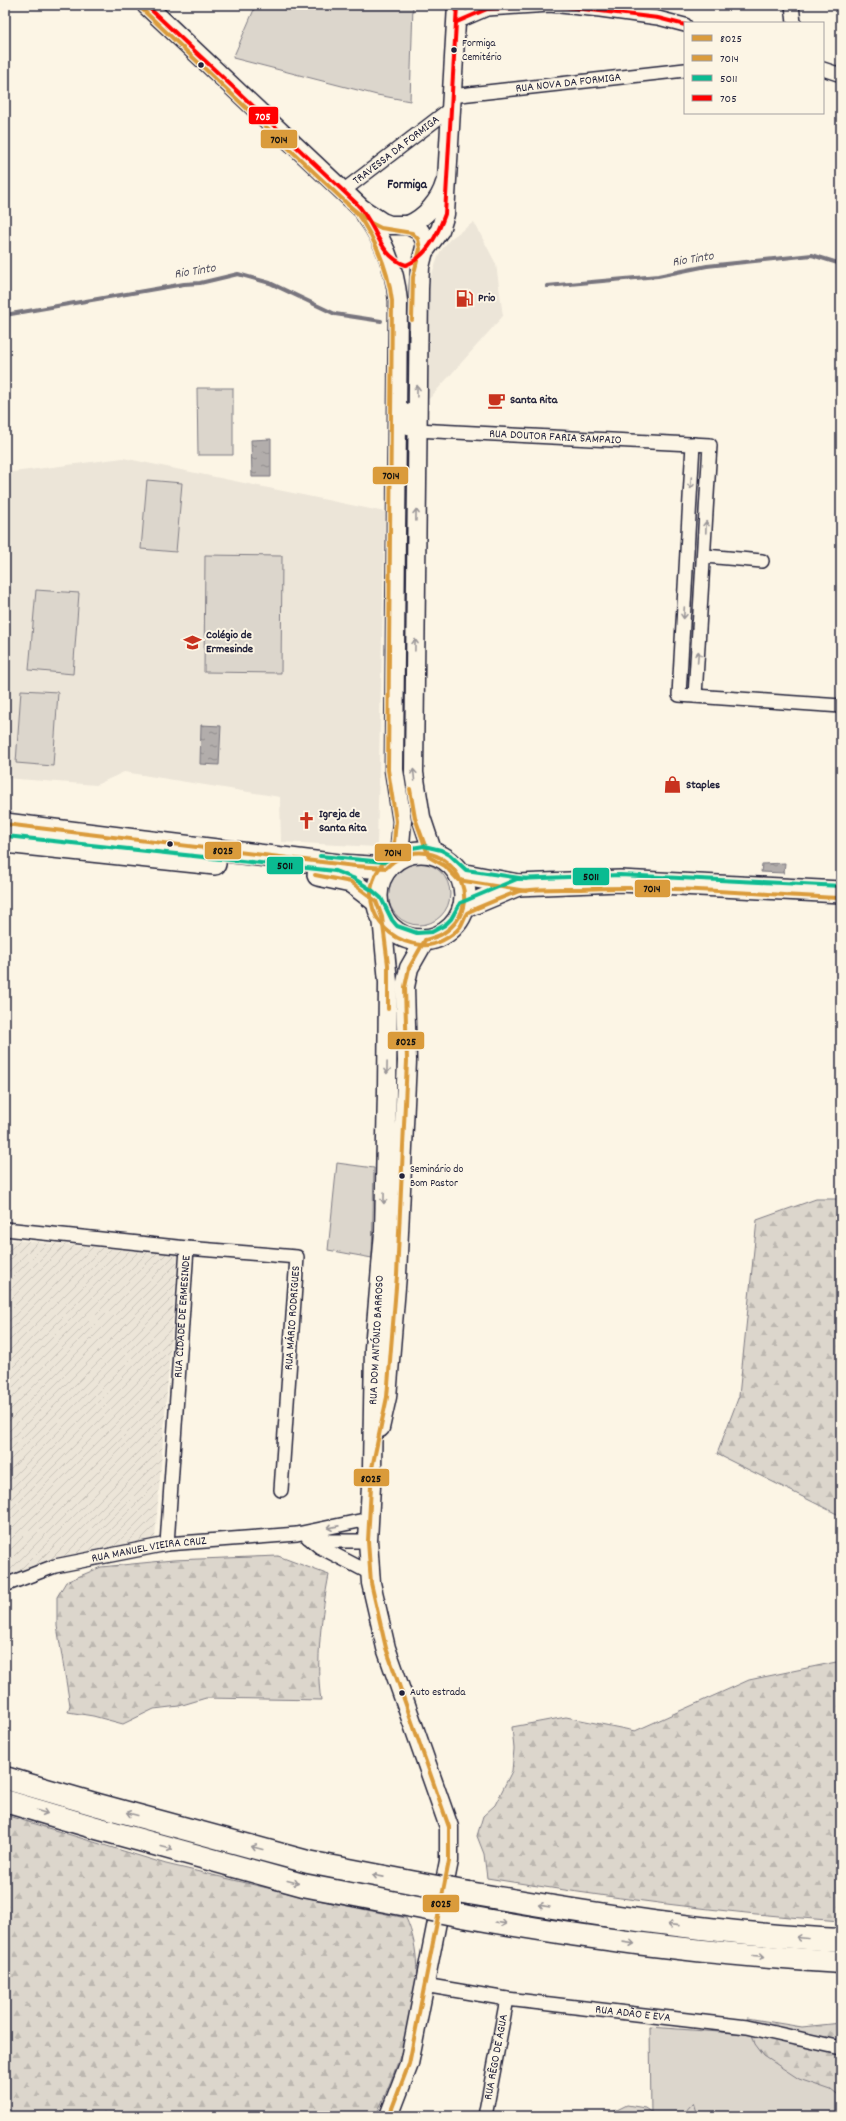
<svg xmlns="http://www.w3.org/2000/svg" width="846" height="2121" viewBox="0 0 846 2121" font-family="Dekko,sans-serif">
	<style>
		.built { fill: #ece5d8 }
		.industrial { fill: url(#industrial-furrows) }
		.green { fill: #dcd6cc; stroke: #7f7c84 }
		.forest { fill: url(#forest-firs); stroke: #7f7c84 }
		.water { fill: url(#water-ripples); stroke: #78757e }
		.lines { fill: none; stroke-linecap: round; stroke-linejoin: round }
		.stream { stroke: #78757e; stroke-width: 4 }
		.street-casing { stroke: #22223b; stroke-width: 16 }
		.secondary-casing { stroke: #22223b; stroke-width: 21 }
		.primary-casing { stroke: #22223b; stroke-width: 24 }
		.highway-casing { stroke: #22223b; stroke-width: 25 }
		.street { stroke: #fcf5e5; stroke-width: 13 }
		.secondary { stroke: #fcf5e5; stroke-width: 18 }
		.primary { stroke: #fcf5e5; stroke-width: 21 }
		.highway { stroke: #fcf5e5; stroke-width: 22 }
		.highway-bridge-casing { stroke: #22223b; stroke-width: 25; stroke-linecap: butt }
		.highway-bridge { stroke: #fcf5e5; stroke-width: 22 }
		.bus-1-casing { stroke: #fcf5e5; stroke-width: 7 }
		.bus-2-casing { stroke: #fcf5e5; stroke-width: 7 }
		.bus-3-casing { stroke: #fcf5e5; stroke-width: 7 }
		.bus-4-casing { stroke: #fcf5e5; stroke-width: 7 }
		.bus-1 { stroke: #da9b3b; stroke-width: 4 }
		.bus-2 { stroke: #da9b3b; stroke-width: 4 }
		.bus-3 { stroke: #0abb91; stroke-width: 4 }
		.bus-4 { stroke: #f00; stroke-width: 4 }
		.oneway { stroke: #9a9698 }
		.bus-dot { fill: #22223b; stroke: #fcf5e5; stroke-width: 1.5 }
		.labels { text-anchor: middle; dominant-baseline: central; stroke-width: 4; stroke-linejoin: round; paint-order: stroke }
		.bus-label { font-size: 11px; fill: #22223b; stroke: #fcf5e5; text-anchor: start }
		.street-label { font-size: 12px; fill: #22223b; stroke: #fcf5e5 }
		.poi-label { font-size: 12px; font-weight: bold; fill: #22223b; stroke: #fcf5e5; text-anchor: start }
		.neighbourhood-label { font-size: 13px; font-weight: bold; fill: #22223b; stroke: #fcf5e5 }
		.water-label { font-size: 13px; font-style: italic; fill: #545362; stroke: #fcf5e5 }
		.line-badge { stroke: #fcf5e5; stroke-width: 1.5 }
		.badge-label { font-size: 11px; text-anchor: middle; font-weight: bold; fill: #fff }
		.pale-badge-label { font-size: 11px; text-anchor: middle; font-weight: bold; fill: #111 }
	</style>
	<defs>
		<pattern id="industrial-furrows" width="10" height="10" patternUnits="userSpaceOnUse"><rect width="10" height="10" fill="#ece5d8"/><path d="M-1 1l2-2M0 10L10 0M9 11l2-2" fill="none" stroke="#cac4ba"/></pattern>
		<pattern id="forest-firs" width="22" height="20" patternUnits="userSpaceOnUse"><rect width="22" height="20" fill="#dcd6cc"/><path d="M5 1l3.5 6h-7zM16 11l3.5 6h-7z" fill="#bcb7b0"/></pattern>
		<pattern id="water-ripples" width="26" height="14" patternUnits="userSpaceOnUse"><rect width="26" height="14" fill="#b2adab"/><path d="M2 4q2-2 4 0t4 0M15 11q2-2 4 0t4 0" fill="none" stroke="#908c8c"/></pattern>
	</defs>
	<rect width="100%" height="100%" fill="#fcf5e5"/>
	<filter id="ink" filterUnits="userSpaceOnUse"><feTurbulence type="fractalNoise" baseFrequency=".025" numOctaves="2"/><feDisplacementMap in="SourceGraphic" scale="8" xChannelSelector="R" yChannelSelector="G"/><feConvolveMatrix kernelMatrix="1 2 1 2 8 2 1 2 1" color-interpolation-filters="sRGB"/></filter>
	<g filter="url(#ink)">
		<g class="built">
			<path d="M474 222 496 264 503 316 429 399H427L430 279 440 252 450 239Z"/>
			<path d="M123 458 385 512 377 847 281 842 280 797 124 772 96 785 5 778V473Z"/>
		</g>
		<path class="industrial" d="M5 1239 178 1255 155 1538 53 1558 5 1576Z"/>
		<g class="green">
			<path d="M256 5H413L410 101 377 95 233 58Z"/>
			<path d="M197 388H233V455H198Z"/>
			<path d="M147 480 182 483 176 552 141 549Z"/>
			<path d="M205 555 282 556 281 673 204 672Z"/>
			<path d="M36 590 79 593 73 674 29 670Z"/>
			<path d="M21 690 58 692 53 766 16 763Z"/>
			<circle cx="419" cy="894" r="31"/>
			<path d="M337 1163 374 1168 372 1258 328 1250Z"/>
			<path d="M650 2027 747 2034 841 2055V2116H651Z"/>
		</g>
		<g class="forest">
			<path d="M816 1199H841V1516L717 1454 739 1396 757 1220Z"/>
			<path d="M278 1556 329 1575C322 1610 315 1665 321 1700L206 1698 179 1706 154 1709 123 1724 93 1716 68 1712 70 1705 57 1626V1597L66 1582 101 1567 173 1560Z"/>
			<path d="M841 1661V1921C722 1913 605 1897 487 1878L484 1854 477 1836 483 1816 495 1805 512 1771 514 1749 512 1727 566 1717 635 1731 749 1680Z"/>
			<path d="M5 1815 166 1864 318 1900 406 1918C434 1979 401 2059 376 2116H5Z"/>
			<path d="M747 2018 802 2027 841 2023V2098L831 2090 799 2079 764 2056 755 2044Z"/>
			<path d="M694 2102 698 2116H681Z"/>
			<path d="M627 2105 645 2108 656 2116H605Z"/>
		</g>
		<g class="water">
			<path d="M271 439V477H252L251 440Z"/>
			<path d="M201 725 221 726 219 765 200 764Z"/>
			<path d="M785 863 784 873 761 872 762 864Z"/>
		</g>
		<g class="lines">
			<g class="stream">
				<path d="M547 286 658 276 707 266 812 255 841 264"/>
				<path d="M5 315 184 284 200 283 238 274 270 283 335 314 381 321"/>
			</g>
			<defs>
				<g id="street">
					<path d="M792 5 794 23"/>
					<path d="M457 22 487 9 550 5 600 10 658 18 685 25"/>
					<path d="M823 69 841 75"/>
					<path id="s1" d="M451 96 685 70"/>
					<path id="s2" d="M343 191 450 109"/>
					<path id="s3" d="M404 409C404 420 404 429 416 430L710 445 695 696"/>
					<path d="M693 444 679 695 841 706"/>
					<path d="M705 556 762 561"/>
					<path d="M5 1229 187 1248 297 1257 281 1490"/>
					<path d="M308 1537 320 1547 370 1573"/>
					<path d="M308 1537 330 1541H368"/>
					<path id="s4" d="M167 1544 187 1248"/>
					<path id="s5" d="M5 1585 55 1566 167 1544 297 1534 369 1519"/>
					<path id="s6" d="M424 1985 507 1999 747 2027 841 2048"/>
					<path id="s7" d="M485 2116 507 1999"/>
				</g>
				<g id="secondary">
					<path d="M146 5 361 208 382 222 390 225H408L420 231 426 243 420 267 419 289 414 773 421 817 433 853"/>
					<path d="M365 214C384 240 395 269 398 301L394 770 402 821 399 857"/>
					<path d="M408 225C425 218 440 201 445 183"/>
					<path d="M426 249 440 230 445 214 457 5"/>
					<path d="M382 917 388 982 387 1090 384 1232 374 1348 372 1468 368 1541 371 1583 386 1648 449 1827V1861L409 2064 389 2116"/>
					<path d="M380 1428 387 1397 397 1275 407 1061 405 987 409 968 425 940"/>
				</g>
				<g id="primary">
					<path d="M5 824 339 865 386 868"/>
					<path d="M5 842 215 864"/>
					<circle cx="421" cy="896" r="44"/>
					<path d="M460 874 518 885 620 881 841 892"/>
					<path d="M318 875 351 882 376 901"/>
					<path d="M463 908 518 885"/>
				</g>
				<g id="highway">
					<path d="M5 1778 98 1805 308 1862 416 1883"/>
					<path d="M5 1801 93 1827 303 1885 412 1906"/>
					<path d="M469 1893C592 1914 716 1934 841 1940"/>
					<path d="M463 1916C588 1939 714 1955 841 1962"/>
				</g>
			</defs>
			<use href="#street" class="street-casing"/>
			<use href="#secondary" class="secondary-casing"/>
			<use href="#primary" class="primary-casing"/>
			<use href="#highway" class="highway-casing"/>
			<use href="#street" class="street"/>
			<use href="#secondary" class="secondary"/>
			<use href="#primary" class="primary"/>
			<use href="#highway" class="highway"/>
			<defs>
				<g id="highway-bridge">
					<path d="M416 1883 469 1893"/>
					<path d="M412 1906 463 1916"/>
				</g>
			</defs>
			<use href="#highway-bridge" class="highway-bridge-casing"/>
			<use href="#highway-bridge" class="highway-bridge"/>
			<defs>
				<g id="bus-1">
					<path d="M5 824 355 866 386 868C436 819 498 899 442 934 437 937 431 938 425 940L409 968 405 987 407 1061 397 1275 387 1397 372 1468 368 1541 371 1583 386 1648 449 1827V1861L409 2064 389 2116"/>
					<path d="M315 875 351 882 376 901 382 917 388 965V1009"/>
				</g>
				<g id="bus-2">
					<path d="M142 9 356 212C376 240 388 268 392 301L388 770 396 821 393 854C352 885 372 940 421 945 434 947 452 937 460 927 463 923 464 917 467 913 469 911 515 892 520 891 539 888 561 889 581 889 667 885 754 894 841 898"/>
					<path d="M348 205 371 223 381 228 412 233 418 239 420 249 413 277 412 320"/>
					<path d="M410 789 415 818 429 857 445 866 458 880 526 891"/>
				</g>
				<g id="bus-3">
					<path d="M6 836 335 871 353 878 373 891 381 898 392 920 397 926 417 933 432 932 445 925 451 919 460 903 517 879 620 875 841 886"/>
					<path d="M320 856 384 862 406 849 424 846 441 850 450 855 466 870 526 879"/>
				</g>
				<g id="bus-4">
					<path d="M146 5C216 71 286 137 356 203 376 222 378 256 406 265 427 257 438 234 445 214L457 5"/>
					<path d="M457 22 487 9 550 5 658 18 685 25"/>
				</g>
			</defs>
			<use href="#bus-1" class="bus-1-casing"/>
			<use href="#bus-2" class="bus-2-casing"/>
			<use href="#bus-3" class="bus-3-casing"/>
			<use href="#bus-4" class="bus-4-casing"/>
			<use href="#bus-1" class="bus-1"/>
			<use href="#bus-2" class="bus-2"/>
			<use href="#bus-3" class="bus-3"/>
			<use href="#bus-4" class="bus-4"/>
		</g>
		<defs><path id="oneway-shaft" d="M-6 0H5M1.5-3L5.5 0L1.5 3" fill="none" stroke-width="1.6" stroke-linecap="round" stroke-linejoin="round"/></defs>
		<g class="oneway">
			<use href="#oneway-shaft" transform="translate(417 391) rotate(-89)"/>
			<use href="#oneway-shaft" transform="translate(691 483) rotate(93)"/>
			<use href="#oneway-shaft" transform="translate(416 515) rotate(-89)"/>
			<use href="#oneway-shaft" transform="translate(706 527) rotate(-88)"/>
			<use href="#oneway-shaft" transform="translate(684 613) rotate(93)"/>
			<use href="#oneway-shaft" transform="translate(415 645) rotate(-89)"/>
			<use href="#oneway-shaft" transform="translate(698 657) rotate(-86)"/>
			<use href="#oneway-shaft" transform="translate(414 775) rotate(-96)"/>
			<use href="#oneway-shaft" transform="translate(387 1068) rotate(91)"/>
			<use href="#oneway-shaft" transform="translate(384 1198) rotate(91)"/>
			<use href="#oneway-shaft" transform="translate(333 1527) rotate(169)"/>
			<use href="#oneway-shaft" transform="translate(42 1812) rotate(17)"/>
			<use href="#oneway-shaft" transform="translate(132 1814) rotate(-165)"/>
			<use href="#oneway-shaft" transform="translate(167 1848) rotate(15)"/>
			<use href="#oneway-shaft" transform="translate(257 1848) rotate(-165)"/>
			<use href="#oneway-shaft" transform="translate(378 1876) rotate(-169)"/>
			<use href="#oneway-shaft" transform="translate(293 1882) rotate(15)"/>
			<use href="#oneway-shaft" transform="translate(544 1906) rotate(-170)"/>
			<use href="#oneway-shaft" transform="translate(501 1923) rotate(10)"/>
			<use href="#oneway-shaft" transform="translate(673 1925) rotate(-174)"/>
			<use href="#oneway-shaft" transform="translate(802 1938) rotate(-175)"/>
			<use href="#oneway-shaft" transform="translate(629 1943) rotate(8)"/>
			<use href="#oneway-shaft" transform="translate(759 1956) rotate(5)"/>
		</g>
	</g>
	<defs>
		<symbol id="fuel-bare" viewBox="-9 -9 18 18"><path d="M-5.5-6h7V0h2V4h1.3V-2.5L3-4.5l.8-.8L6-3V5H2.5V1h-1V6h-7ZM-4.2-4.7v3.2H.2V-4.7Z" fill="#c8321e" stroke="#fcf5e5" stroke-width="2.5" paint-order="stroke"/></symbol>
		<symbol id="cafe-bare" viewBox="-9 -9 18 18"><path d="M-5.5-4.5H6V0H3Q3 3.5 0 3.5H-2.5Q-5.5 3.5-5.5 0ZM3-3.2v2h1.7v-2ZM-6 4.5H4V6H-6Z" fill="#c8321e" stroke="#fcf5e5" stroke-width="2.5" paint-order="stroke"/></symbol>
		<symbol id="school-bare" viewBox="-9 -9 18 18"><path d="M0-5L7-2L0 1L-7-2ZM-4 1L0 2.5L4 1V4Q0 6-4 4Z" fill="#c8321e" stroke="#fcf5e5" stroke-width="2.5" paint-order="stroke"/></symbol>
		<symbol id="shop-bare" viewBox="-9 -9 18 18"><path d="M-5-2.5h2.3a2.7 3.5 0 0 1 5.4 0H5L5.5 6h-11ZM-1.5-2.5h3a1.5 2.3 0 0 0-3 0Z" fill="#c8321e" stroke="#fcf5e5" stroke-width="2.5" paint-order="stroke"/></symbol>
		<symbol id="church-bare" viewBox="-9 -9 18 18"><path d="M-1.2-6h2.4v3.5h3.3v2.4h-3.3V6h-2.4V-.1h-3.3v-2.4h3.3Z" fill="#c8321e" stroke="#fcf5e5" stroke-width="2.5" paint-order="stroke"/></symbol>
	</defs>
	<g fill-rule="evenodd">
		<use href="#fuel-bare" x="452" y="286" width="25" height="25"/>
		<use href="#cafe-bare" x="484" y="388" width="25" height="25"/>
		<use href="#school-bare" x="180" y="630" width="25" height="25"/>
		<use href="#shop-bare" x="660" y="772" width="25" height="25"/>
		<use href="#church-bare" x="294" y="808" width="25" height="25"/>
	</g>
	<g class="bus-dot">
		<circle cx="454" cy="50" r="3.5"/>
		<circle cx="201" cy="65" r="3.5"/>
		<circle cx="170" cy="844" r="3.5"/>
		<circle cx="402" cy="1176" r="3.5"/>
		<circle cx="402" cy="1693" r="3.5"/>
	</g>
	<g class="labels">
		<g class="bus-label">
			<text x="462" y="44">Formiga<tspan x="462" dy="14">Cemitério</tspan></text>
			<text x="410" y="1170">Seminário do<tspan x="410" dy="14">Bom Pastor</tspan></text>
			<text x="410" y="1693">Auto estrada</text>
		</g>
		<g class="street-label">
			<text stroke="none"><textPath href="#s1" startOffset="118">RUA NOVA DA FORMIGA</textPath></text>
			<text stroke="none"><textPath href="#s2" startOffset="67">TRAVESSA DA FORMIGA</textPath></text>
			<text stroke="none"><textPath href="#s3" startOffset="167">RUA DOUTOR FARIA SAMPAIO</textPath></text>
			<text stroke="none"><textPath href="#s4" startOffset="228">RUA CIDADE DE ERMESINDE</textPath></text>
			<text transform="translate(293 1318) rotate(-86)">RUA MÁRIO RODRIGUES</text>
			<text transform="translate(377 1340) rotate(-87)">RUA DOM ANTÓNIO BARROSO</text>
			<text stroke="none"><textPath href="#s5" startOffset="149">RUA MANUEL VIEIRA CRUZ</textPath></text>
			<text stroke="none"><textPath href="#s6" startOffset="211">RUA ADÃO E EVA</textPath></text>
			<text stroke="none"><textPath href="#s7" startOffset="60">RUA RÊGO DE ÁGUA</textPath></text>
		</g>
		<g class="poi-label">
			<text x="478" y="298">Prio</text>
			<text x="510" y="400">Santa Rita</text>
			<text x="206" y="635">Colégio de<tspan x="206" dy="14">Ermesinde</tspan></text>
			<text x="686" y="785">Staples</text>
			<text x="319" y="814">Igreja de<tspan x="319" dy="14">Santa Rita</tspan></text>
		</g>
		<g class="neighbourhood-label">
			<text x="407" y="185">Formiga</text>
		</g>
		<g class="water-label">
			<text transform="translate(693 260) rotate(-9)">Rio Tinto</text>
			<text transform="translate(195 272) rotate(-9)">Rio Tinto</text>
		</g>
	</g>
	<g class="line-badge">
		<rect x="248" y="106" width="31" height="19" rx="4" fill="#f00"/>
		<rect x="260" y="129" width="38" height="20" rx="4" fill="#da9b3b"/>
		<rect x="372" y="466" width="37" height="19" rx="4" fill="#da9b3b"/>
		<rect x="204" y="841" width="38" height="19" rx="4" fill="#da9b3b"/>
		<rect x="374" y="843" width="38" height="19" rx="4" fill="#da9b3b"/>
		<rect x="266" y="856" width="38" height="19" rx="4" fill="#0abb91"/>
		<rect x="572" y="867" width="38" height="19" rx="4" fill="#0abb91"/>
		<rect x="634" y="879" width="37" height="19" rx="4" fill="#da9b3b"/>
		<rect x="387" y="1031" width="38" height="19" rx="4" fill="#da9b3b"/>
		<rect x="353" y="1468" width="37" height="19" rx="4" fill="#da9b3b"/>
		<rect x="422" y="1894" width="38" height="19" rx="4" fill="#da9b3b"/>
	</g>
	<g class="badge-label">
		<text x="263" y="120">705</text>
	</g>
	<g class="pale-badge-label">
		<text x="279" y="143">7014</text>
		<text x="391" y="479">7014</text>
		<text x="223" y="854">8025</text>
		<text x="393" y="856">7014</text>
		<text x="285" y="869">5011</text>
		<text x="591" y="880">5011</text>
		<text x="652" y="892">7014</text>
		<text x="406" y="1045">8025</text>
		<text x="371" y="1482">8025</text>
		<text x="441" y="1907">8025</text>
	</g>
	<rect width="846" height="2121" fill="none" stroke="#fcf5e5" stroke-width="20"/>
	<rect x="10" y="10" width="826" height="2101" fill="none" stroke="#22223b" stroke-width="1.5" filter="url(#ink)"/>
	<rect x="684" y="22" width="140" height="92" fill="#fcf5e5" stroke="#a5a1a1"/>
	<rect x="692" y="35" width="20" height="6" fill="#da9b3b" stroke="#a5a1a1"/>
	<text x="720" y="42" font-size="12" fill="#22223b">8025</text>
	<rect x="692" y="55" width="20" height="6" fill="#da9b3b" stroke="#a5a1a1"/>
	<text x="720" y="62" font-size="12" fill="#22223b">7014</text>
	<rect x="692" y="75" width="20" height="6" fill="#0abb91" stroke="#a5a1a1"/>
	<text x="720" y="82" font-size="12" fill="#22223b">5011</text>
	<rect x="692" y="95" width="20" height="6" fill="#ff0000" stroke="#a5a1a1"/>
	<text x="720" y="102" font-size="12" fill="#22223b">705</text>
</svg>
